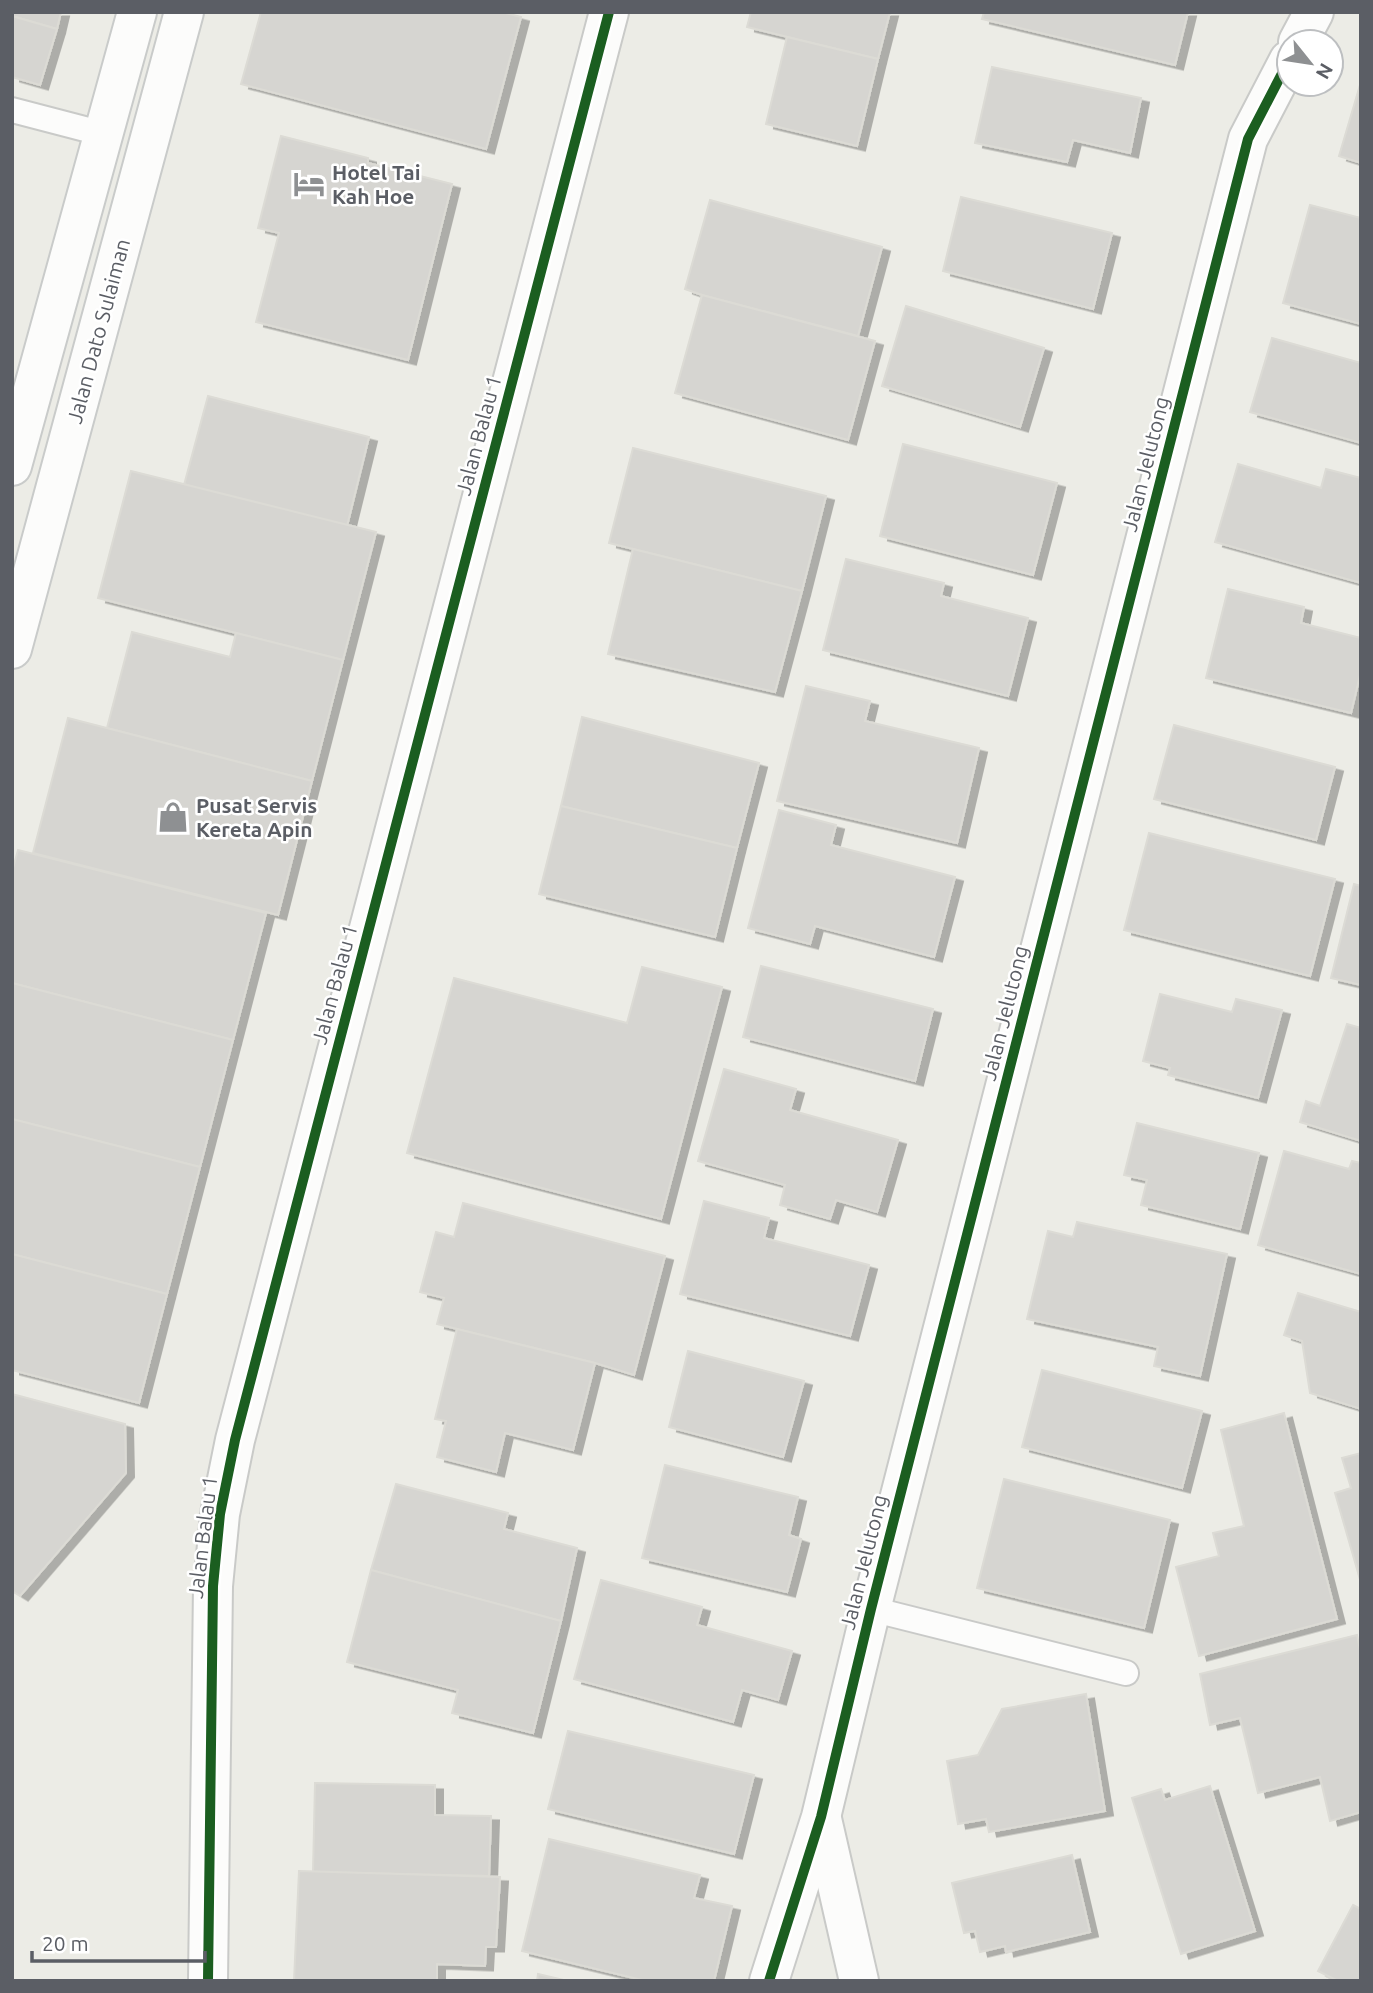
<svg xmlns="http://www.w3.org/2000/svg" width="1373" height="1993" viewBox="0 0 1373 1993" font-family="Ubuntu,sans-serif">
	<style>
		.building { fill: #d6d5d1; stroke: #dcdbd5; stroke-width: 2; filter: url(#shadow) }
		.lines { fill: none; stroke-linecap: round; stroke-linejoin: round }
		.lane-casing { stroke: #c9cac8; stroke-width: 28 }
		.street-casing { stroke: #c9cac8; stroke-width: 42 }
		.secondary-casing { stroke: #c9cbca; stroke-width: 42 }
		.lane { stroke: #fcfcfb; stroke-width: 24 }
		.street { stroke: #fcfcfb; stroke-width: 38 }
		.secondary { stroke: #fcfcfb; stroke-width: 38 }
		.cycleway-casing { stroke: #fff; stroke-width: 15 }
		.cycleway { stroke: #1b5e20; stroke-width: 10 }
		.labels { text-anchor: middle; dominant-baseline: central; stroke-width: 5; stroke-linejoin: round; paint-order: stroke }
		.poi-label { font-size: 21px; font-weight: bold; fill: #5b5e65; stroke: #fff; text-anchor: start }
		.street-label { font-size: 21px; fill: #5b5e65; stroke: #fff }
	</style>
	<defs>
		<filter id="shadow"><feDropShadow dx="8" dy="4.5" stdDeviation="0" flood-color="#0004"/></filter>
	</defs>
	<rect width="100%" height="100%" fill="#ecece6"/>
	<g class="building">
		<path d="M12 12H61L57 29 12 16Z"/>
		<path d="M261 12H502L521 17 486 149 241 84Z"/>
		<path d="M751 12H890L878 59 747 27Z"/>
		<path d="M984 12H1188L1175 65 982 19Z"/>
		<path d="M12 16 57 29 40 85 12 77Z"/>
		<path d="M787 37 878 59 857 146 766 124Z"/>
		<path d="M992 67 1141 98 1130 153 1073 140 1067 162 975 143Z"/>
		<path d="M1360 85H1361V163L1339 156Z"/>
		<path d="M281 136 368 158V163L452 184 408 360 256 322 279 233 258 228Z"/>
		<path d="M961 197 1112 233 1093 309 943 271Z"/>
		<path d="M710 200 882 247 858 336 702 295 685 289Z"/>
		<path d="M1310 205 1361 218V324L1283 303Z"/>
		<path d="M702 295 875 341 848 440 675 393Z"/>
		<path d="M906 306 1044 348 1020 427 882 386Z"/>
		<path d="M1272 338 1361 363V443L1250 412Z"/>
		<path d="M208 396 369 437 347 526 184 485Z"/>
		<path d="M903 444 1057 483 1033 575 880 536Z"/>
		<path d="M633 448 826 496 802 591 609 543Z"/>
		<path d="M1238 464 1321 488 1326 469 1361 478V583L1215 542Z"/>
		<path d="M131 471 376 532 343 660 98 598Z"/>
		<path d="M633 549 802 591 775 692 608 654Z"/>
		<path d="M846 559 944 583 941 596 1028 618 1008 696 823 650Z"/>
		<path d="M1228 589 1304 607 1301 623 1361 638V671L1351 713 1206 678Z"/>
		<path d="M132 632 230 657 236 633 343 660 312 781 107 728Z"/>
		<path d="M806 686 870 701 865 721 979 748 957 843 777 801Z"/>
		<path d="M582 717 759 763 737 848 561 806Z"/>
		<path d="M68 718 312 781 278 915 33 853Z"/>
		<path d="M1174 725 1335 767 1316 840 1154 799Z"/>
		<path d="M561 806 737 848 715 937 539 894Z"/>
		<path d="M779 810 836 825 831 845 955 877 934 957 815 926 810 944 748 928Z"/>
		<path d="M1149 833 1335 879 1310 976 1124 930Z"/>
		<path d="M18 850 266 913 233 1040 12 983V872Z"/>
		<path d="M1354 884 1361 886V985L1331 978Z"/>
		<path d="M761 966 933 1009 915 1081 743 1037Z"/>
		<path d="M642 967 722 987 661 1219 407 1153 454 978 627 1023Z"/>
		<path d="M12 983 233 1040 200 1167 12 1119Z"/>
		<path d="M1160 994 1232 1012 1236 999 1282 1010 1258 1098 1168 1075 1170 1068 1143 1061Z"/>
		<path d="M1347 1024 1361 1028V1141L1300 1122 1306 1101 1320 1106Z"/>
		<path d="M724 1069 796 1089 790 1110 898 1140 877 1212 836 1200 830 1219 780 1205 785 1185 698 1161Z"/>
		<path d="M12 1119 200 1167 167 1294 12 1254Z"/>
		<path d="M1137 1123 1259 1153 1240 1229 1141 1205 1147 1180 1124 1175Z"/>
		<path d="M1284 1151 1349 1169 1352 1161 1361 1163V1274L1258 1245Z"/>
		<path d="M704 1201 769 1218 764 1238 869 1265 850 1336 680 1294Z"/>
		<path d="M463 1203 665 1256 634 1375 595 1363 437 1324 444 1298 420 1292 436 1232 454 1237Z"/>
		<path d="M1077 1222 1227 1254 1200 1376 1154 1366 1158 1347 1027 1319 1048 1231 1073 1237Z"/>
		<path d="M12 1254 167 1294 139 1403 12 1370Z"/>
		<path d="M1298 1293 1361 1312V1409L1310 1393 1302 1341 1284 1335Z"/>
		<path d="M457 1329 595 1363 573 1450 505 1433 496 1472 437 1457 446 1421 435 1419Z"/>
		<path d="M688 1351 804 1381 783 1457 669 1427Z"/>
		<path d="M1042 1370 1202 1411 1182 1488 1022 1447Z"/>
		<path d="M12 1394 125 1424 126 1473 20 1596 12 1591Z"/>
		<path d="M1284 1413 1337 1619 1199 1656 1176 1567 1219 1556 1213 1533 1244 1526 1221 1430Z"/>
		<path d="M1361 1453V1583L1335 1493 1351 1488 1342 1458Z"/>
		<path d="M665 1465 798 1497 789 1535 801 1539 787 1592 642 1558Z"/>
		<path d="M1004 1479 1170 1520 1144 1628 977 1588Z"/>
		<path d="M396 1484 508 1513 504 1529 577 1548 561 1621 371 1570Z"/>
		<path d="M371 1570 561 1621 533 1733 452 1713 458 1690 347 1662Z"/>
		<path d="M601 1580 702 1607 697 1625 792 1651 778 1700 742 1690 733 1722 574 1679Z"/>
		<path d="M1357 1635 1361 1655V1812L1330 1821 1320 1777 1258 1793 1240 1718 1210 1725 1200 1674Z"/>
		<path d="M1086 1694 1105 1811 989 1832 986 1819 958 1824 947 1761 978 1755 1002 1709Z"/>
		<path d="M568 1731 754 1775 734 1854 548 1809Z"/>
		<path d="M315 1783 435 1785V1815L491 1816 489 1876 313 1872Z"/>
		<path d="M1210 1786 1255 1931 1181 1954 1132 1798 1161 1789 1165 1800Z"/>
		<path d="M549 1839 700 1875 694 1898 732 1906 714 1981H646L522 1951Z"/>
		<path d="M1072 1855 1090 1932 1006 1952 1005 1946 980 1952 975 1931 964 1933 952 1883Z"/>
		<path d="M299 1871 500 1877 496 1947H486L485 1966 437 1964V1981H294Z"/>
		<path d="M1353 1905 1361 1909V1981H1338L1318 1971Z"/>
		<path d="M538 1974 568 1981H537Z"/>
	</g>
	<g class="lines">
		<defs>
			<g id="lane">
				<path d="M12 110 104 134"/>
				<path d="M871 1609 1126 1673"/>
			</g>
			<g id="street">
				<path d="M1298 42 1314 12"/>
				<path d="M822 1819 859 1981"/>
				<path d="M208 1981 213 1586 220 1514 235 1440 609 12"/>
				<path d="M769 1981 821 1817 871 1609 1248 139 1289 60"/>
			</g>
			<g id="secondary">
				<path d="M12 466 137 12"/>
				<path d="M12 649 184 12"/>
			</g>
		</defs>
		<use href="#lane" class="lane-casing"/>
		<use href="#street" class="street-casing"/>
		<use href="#secondary" class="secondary-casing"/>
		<use href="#lane" class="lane"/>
		<use href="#street" class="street"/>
		<use href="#secondary" class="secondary"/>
		<defs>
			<g id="cycleway">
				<path d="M208 1981 213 1586 220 1514 235 1440 609 12"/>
				<path d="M769 1981 821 1817 871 1609 1248 139 1289 60"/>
			</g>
		</defs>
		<use href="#cycleway" class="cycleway-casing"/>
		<use href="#cycleway" class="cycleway"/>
	</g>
	<defs>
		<symbol id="hotel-bare" viewBox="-9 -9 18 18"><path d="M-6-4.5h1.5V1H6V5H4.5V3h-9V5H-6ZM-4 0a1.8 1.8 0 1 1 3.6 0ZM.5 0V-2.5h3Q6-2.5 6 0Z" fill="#8e9092" stroke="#fff" stroke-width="2.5" paint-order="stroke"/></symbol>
		<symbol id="shop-bare" viewBox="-9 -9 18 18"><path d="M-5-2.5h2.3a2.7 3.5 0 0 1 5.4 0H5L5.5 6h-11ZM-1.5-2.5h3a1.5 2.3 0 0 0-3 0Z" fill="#8e9092" stroke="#fff" stroke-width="2.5" paint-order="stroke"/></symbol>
	</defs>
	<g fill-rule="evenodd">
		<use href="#hotel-bare" x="287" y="162" width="44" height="44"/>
		<use href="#shop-bare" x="151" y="795" width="44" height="44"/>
	</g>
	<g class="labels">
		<g class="poi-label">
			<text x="332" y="172">Hotel Tai<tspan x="332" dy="24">Kah Hoe</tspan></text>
			<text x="196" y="805">Pusat Servis<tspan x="196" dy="24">Kereta Apin</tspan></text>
		</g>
		<g class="street-label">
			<text transform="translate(98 331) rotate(-75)">Jalan Dato Sulaiman</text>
			<text transform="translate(478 435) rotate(-75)">Jalan Balau 1</text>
			<text transform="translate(1145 464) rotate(-76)">Jalan Jelutong</text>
			<text transform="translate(334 984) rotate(-75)">Jalan Balau 1</text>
			<text transform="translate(1004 1013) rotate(-76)">Jalan Jelutong</text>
			<text transform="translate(202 1537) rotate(-83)">Jalan Balau 1</text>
			<text transform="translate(863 1562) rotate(-76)">Jalan Jelutong</text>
		</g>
	</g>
	<rect width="1373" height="1993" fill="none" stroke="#5b5e65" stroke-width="28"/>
	<g transform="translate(1310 63) rotate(120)"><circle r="33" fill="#ffffff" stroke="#bdbfc1" stroke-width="2"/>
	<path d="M0-5L12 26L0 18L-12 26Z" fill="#8e9092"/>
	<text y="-10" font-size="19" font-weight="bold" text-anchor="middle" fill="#5b5e65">N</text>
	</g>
	<path d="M32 1951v10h173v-10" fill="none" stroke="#5b5e65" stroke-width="3.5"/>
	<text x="42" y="1951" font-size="21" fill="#5b5e65" stroke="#ffffff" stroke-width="5" paint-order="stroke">20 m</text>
</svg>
